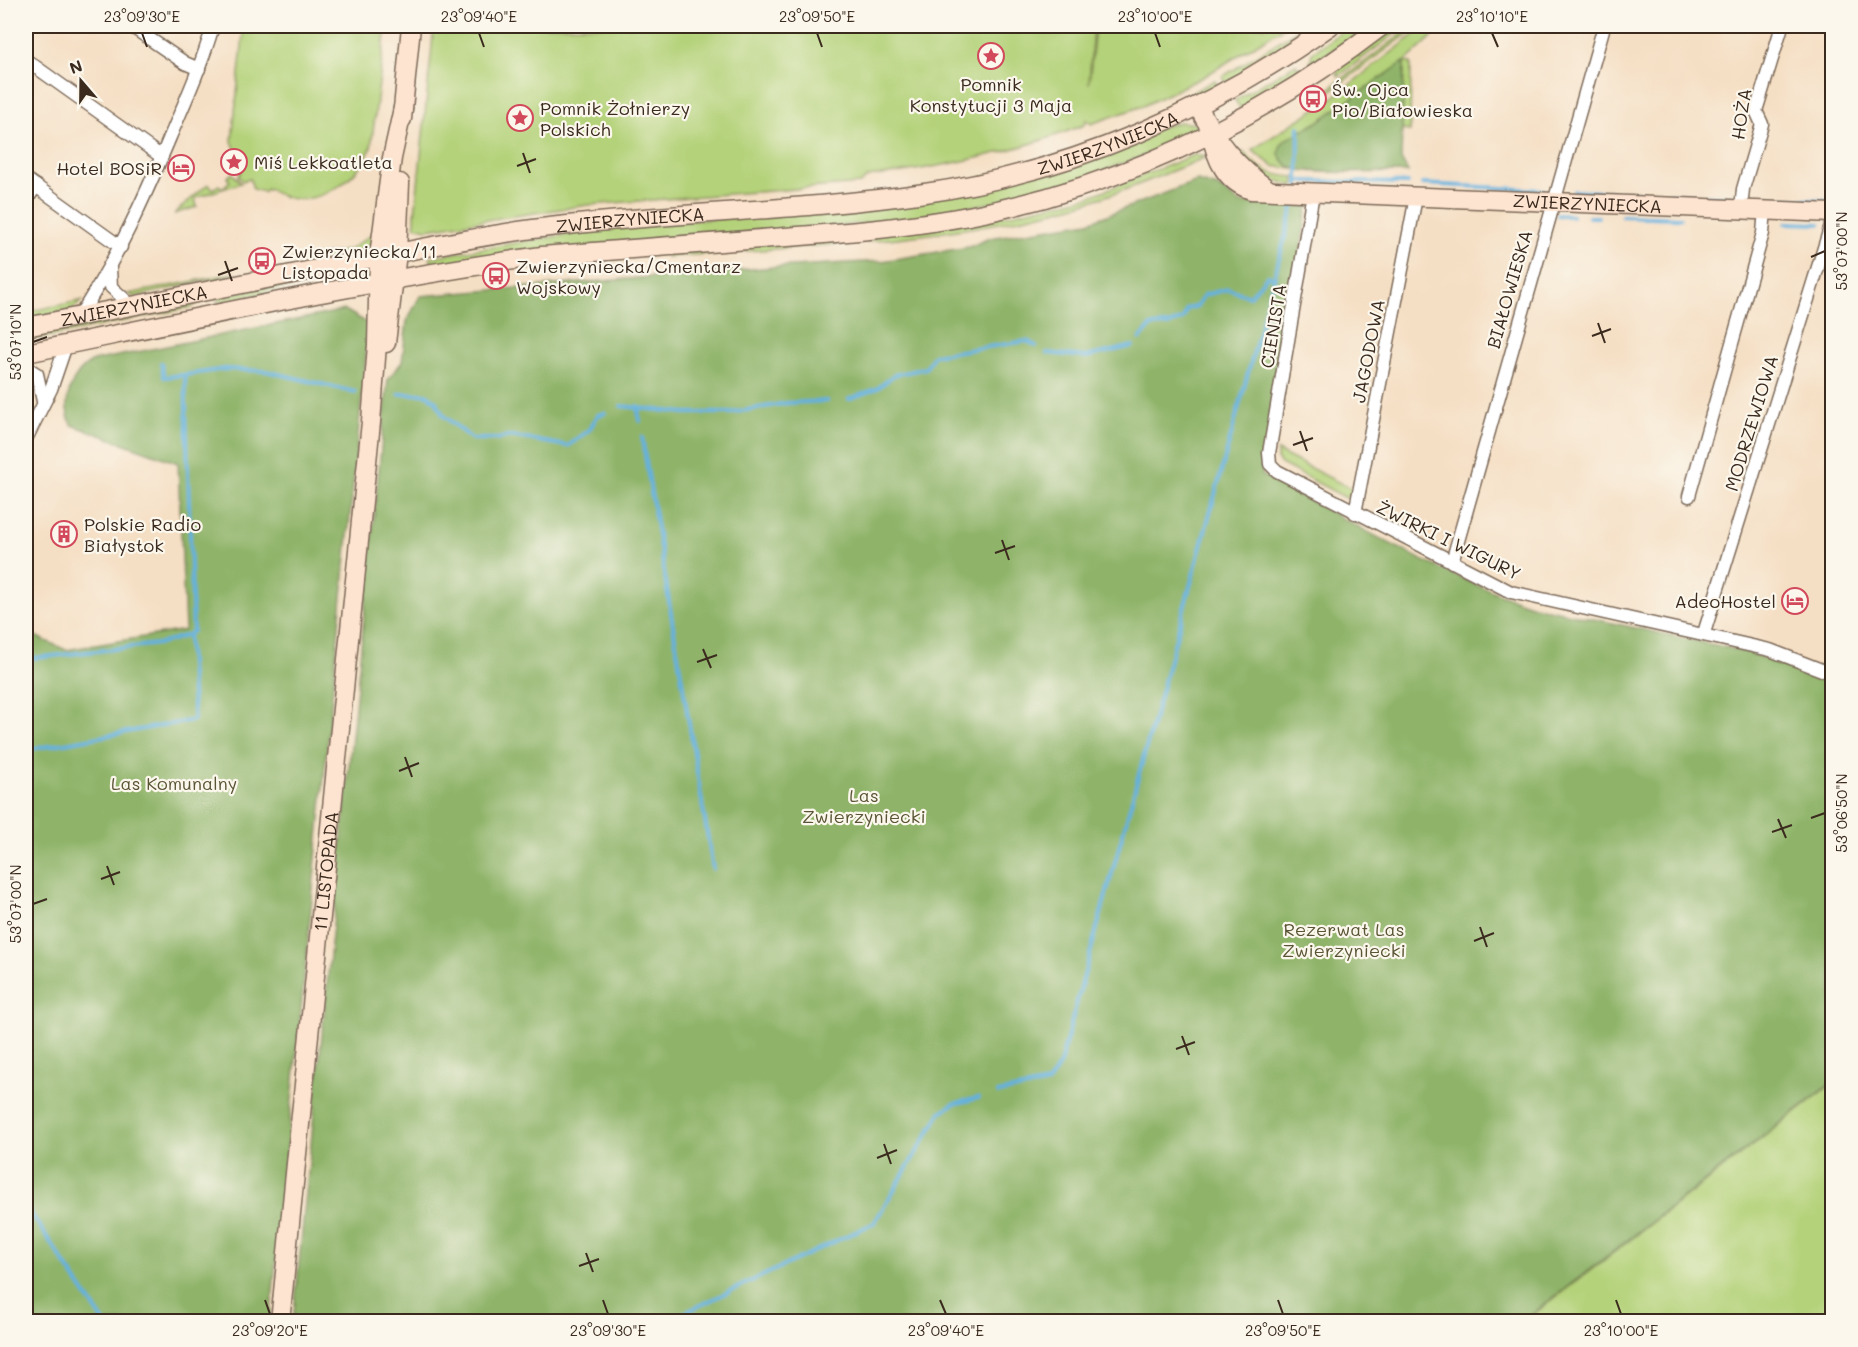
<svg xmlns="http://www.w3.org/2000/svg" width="1858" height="1347" viewBox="0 0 1858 1347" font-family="Mali,sans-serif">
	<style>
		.green { fill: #b4d279; stroke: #787e4c; stroke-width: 1.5 }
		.forest { fill: #8fb469; stroke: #656f44; stroke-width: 1.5 }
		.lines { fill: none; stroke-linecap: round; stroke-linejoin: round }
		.stream { stroke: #64b1de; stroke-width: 4 }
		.street-casing { stroke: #7c6958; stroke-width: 15 }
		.secondary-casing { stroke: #7c6958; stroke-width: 21 }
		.street { stroke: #fff; stroke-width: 12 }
		.secondary { stroke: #fde4d0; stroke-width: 18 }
		.ticks { fill: none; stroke: #3b2a1e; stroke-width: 2 }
		.labels { text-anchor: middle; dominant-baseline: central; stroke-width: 4.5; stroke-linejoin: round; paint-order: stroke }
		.poi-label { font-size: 18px; fill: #3b2a1e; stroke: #fbf7ec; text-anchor: start }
		.street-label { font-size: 18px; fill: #3b2a1e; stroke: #fbf7ec }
		.park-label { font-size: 18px; fill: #595435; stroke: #fbf7ec }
		.neatline { fill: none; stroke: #3b2a1e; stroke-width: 2 }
		.ticks-label { font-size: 15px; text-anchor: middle; fill: #3b2a1e }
	</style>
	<rect width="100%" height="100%" fill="#fbf7ec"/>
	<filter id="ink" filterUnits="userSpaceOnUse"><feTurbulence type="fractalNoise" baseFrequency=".0167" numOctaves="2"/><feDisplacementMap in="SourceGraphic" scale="12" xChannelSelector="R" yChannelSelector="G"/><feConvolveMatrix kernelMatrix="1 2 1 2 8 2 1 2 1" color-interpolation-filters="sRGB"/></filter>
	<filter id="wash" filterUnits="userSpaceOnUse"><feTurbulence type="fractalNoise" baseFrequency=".008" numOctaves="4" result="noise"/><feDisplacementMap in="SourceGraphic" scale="24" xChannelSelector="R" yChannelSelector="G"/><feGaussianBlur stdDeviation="1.35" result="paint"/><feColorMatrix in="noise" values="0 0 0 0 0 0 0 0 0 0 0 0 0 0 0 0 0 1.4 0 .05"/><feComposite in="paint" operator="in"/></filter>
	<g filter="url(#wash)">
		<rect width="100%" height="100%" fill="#f5dfc4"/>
		<g class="green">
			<path d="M244 26H386L371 148C356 184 306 216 269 189L263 192 253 189 250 179 243 181 238 176 241 172 233 162 238 156 232 141Z"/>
			<path d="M434 26H1093L1089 84 1095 26H1286L1205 76 1143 106 1091 124 1086 120 1084 125C1014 153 943 167 868 177L860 184 588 205 427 229 415 226V214Z"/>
			<path d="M1304 26H1318L1226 83 1222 77Z"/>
			<path d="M1349 26H1373L1310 64 1312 53Z"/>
			<path d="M1393 26H1405L1339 76 1336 73 1344 63Z"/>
			<path d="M1413 26H1418L1321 98 1319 96Z"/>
			<path d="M1426 26H1444L1405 62 1411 63 1410 131 1402 130 1404 63 1316 123 1285 140 1284 162 1293 169 1273 166 1252 150 1332 98Z"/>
			<path d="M1296 64 1302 74 1242 111 1235 100Z"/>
			<path d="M1215 80 1219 87 1168 110 1167 106Z"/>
			<path d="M1180 122 1196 124 1198 129 1195 134 1165 148 1045 192 909 219 432 265 430 257 615 227 883 205Z"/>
			<path d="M1243 152C1259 170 1273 176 1295 177L1294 186 1266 177 1238 155Z"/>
			<path d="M1194 155 1206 157C1163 175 1119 194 1073 206 941 242 802 246 666 257V253L979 221 1088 197Z"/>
			<path d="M232 173 241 183 195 198 197 207 174 214 208 184 213 189 219 185 222 188 230 181 227 178Z"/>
			<path d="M378 230C376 234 374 240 372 243 359 260 310 260 290 261L349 250Z"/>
			<path d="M235 273 214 281 209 280 134 297 128 294Z"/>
			<path d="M335 273 336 278 217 302 220 296Z"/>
			<path d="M84 300 71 310 26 319V312Z"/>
			<path d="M200 301 192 307 26 341V335Z"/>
			<path d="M1277 451 1354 490 1352 495 1346 498 1281 464 1277 459Z"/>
			<path d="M1832 1084V1321H1525Z"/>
		</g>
		<g class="forest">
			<path d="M1404 62 1401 159 1408 172C1387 172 1307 175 1292 168 1286 165 1282 160 1279 155L1280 147 1285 140 1316 123Z"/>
			<path d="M1197 181 1218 187 1240 203 1308 206 1262 475C1351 522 1438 575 1534 606L1747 652 1832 684V1083L1523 1321 293 1322 388 379 402 362 407 321 420 296 775 267 882 261 969 247 990 238 1089 222Z"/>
			<path d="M345 310 369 324 270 1321 26 1322V632L66 650 185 630 178 463 72 425C60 403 71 373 93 361Z"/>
		</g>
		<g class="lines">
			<g class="stream">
				<path d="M1299 181 1408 183"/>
				<path d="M1422 184 1543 190"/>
				<path d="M1298 186 1299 127"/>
				<path d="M1574 191 1610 192"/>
				<path d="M1623 193 1654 194"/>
				<path d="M1665 194 1692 196"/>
				<path d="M1706 196 1736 197"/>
				<path d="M1747 197 1759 198"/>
				<path d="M1763 198 1828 201"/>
				<path d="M1557 215 1572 216"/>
				<path d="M1622 216 1680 218"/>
				<path d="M1589 217H1598"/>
				<path d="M1786 223 1820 224"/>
				<path d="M1140 339 1151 326 1168 325 1183 319 1187 309 1197 306 1204 295 1228 289 1250 296 1267 276 1275 277"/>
				<path d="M1047 353 1086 357 1133 346"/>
				<path d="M161 363 164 377 185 375"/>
				<path d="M399 394H426L436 401 443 415 472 439H498L510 436 568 446 589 430 598 415 605 413"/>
				<path d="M849 399 878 388 894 375 926 368 934 355 1027 341 1036 346"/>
				<path d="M621 406 685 413H730L787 403 827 401"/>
				<path d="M637 406 640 421"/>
				<path d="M642 437 713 869"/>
				<path d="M26 659 158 644 188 635"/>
				<path d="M26 750 194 720 188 635 193 631 185 375 225 369 266 371 355 392"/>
				<path d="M998 1093 1048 1083 1060 1064 1296 197"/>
				<path d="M26 1206 104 1322"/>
				<path d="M665 1322 874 1223 941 1112 953 1104 978 1098"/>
			</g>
		</g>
	</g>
	<g filter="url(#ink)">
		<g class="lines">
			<defs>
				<g id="street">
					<path d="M131 26 185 63 199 69"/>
					<path d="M26 60 162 157"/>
					<path d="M26 179 121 247"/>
					<path d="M1313 193 1269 453 1270 464 1277 471 1511 592 1770 650 1832 674"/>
					<path d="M26 201 36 186"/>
					<path d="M1741 209 1743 189 1762 124 1756 111 1782 26"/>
					<path d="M110 268 111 287 132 306"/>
					<path d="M79 317C116 260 144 199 170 137 186 100 202 64 213 26"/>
					<path d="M26 367 37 374 43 401"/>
					<path d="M26 439 51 389 66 345"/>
					<path d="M1689 496 1763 233 1765 210"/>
					<path d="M1355 513 1416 197"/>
					<path d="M1452 562 1604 26"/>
					<path d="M1704 633 1832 222"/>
				</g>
				<g id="secondary">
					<path d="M1198 106C1215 141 1237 167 1269 190"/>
					<path d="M402 119 411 26"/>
					<path id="s1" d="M1211 133C1216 159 1225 181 1251 190L1832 213"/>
					<path id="s2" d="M26 327C128 307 230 286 332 266 399 253 465 238 533 229 663 212 795 212 925 193 1072 172 1210 111 1330 26"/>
					<path d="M386 343 397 253 400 183"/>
					<path d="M26 353C197 318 369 280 542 256 619 250 696 244 773 238 852 232 933 226 1010 207 1146 174 1272 111 1382 26"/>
					<path id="s3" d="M280 1322 371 422 377 345 379 256 392 158 403 108"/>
				</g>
			</defs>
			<use href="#street" class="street-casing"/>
			<use href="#secondary" class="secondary-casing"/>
			<use href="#street" class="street"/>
			<use href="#secondary" class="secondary"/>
		</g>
	</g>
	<path class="ticks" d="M142 33 147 47M479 33 484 47M817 33 822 47M1155 33 1160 47M1492 33 1498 47M523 153 530 173M517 166 536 159M1811 257 1825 251M225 261 232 281M218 275 238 268M1598 323 1605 343M1592 336 1611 329M33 342 47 337M1300 431 1307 451M1293 445 1313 438M1002 540 1009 560M995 553 1015 546M703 649 711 668M697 662 717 655M405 757 412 777M399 771 419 763M1811 818 1825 813M1778 819 1786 838M1772 832 1792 825M107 866 114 885M101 879 120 872M33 904 47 899M1480 927 1487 947M1474 941 1494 933M1182 1036 1189 1055M1176 1049 1195 1042M884 1144 891 1164M877 1158 897 1150M586 1253 593 1272M579 1266 599 1259M265 1300 270 1314M603 1300 608 1314M940 1300 946 1314M1278 1300 1283 1314M1616 1300 1621 1314"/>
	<defs>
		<symbol id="sight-ring" viewBox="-11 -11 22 22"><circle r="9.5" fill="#fbf7ec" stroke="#d1495b" stroke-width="1.5"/><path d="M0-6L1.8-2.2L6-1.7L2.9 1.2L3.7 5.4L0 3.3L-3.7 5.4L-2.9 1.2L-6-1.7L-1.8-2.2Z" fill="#d1495b"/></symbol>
		<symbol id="bus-ring" viewBox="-11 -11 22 22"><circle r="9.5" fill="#fbf7ec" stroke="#d1495b" stroke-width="1.5"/><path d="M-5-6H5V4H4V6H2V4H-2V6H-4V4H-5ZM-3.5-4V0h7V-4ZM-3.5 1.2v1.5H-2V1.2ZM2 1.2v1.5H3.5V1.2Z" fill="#d1495b"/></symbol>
		<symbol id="hotel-ring" viewBox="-11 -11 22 22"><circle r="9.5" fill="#fbf7ec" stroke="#d1495b" stroke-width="1.5"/><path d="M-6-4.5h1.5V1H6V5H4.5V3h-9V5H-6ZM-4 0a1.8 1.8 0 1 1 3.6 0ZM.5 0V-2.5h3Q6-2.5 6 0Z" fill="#d1495b"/></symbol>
		<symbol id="building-ring" viewBox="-11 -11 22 22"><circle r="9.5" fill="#fbf7ec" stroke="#d1495b" stroke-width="1.5"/><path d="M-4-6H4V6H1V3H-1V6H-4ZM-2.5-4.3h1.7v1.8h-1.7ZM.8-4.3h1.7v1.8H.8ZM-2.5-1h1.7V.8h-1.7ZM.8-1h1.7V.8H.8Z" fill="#d1495b"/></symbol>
	</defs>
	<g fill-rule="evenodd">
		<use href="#sight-ring" x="976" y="41" width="30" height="30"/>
		<use href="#bus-ring" x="1298" y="84" width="30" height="30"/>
		<use href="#sight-ring" x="505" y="103" width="30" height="30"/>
		<use href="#sight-ring" x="219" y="147" width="30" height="30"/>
		<use href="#hotel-ring" x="166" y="153" width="30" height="30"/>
		<use href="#bus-ring" x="247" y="246" width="30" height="30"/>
		<use href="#bus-ring" x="481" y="261" width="30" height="30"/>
		<use href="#building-ring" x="49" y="519" width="30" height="30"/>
		<use href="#hotel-ring" x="1780" y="586" width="30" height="30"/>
	</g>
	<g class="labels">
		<g class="poi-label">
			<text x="991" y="84" text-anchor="middle">Pomnik<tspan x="991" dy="21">Konstytucji 3 Maja</tspan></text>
			<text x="1332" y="89">Św. Ojca<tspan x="1332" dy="21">Pio/Białowieska</tspan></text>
			<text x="540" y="108">Pomnik Żołnierzy<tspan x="540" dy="21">Polskich</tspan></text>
			<text x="254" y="162">Miś Lekkoatleta</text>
			<text x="162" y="168" text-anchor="end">Hotel BOSiR</text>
			<text x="282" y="251">Zwierzyniecka/11<tspan x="282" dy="21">Listopada</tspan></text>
			<text x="516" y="266">Zwierzyniecka/Cmentarz<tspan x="516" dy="21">Wojskowy</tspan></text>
			<text x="84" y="524">Polskie Radio<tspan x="84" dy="21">Białystok</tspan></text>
			<text x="1776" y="601" text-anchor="end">AdeoHostel</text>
		</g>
		<g class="street-label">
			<text transform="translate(1741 114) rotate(-82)">HOŻA</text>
			<text stroke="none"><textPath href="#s2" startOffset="1100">ZWIERZYNIECKA</textPath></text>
			<text stroke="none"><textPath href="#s1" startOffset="410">ZWIERZYNIECKA</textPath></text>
			<text stroke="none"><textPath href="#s2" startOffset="614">ZWIERZYNIECKA</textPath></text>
			<text transform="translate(1509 289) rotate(-74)">BIAŁOWIESKA</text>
			<text stroke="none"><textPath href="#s2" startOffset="110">ZWIERZYNIECKA</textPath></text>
			<text transform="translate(1273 326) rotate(-81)">CIENISTA</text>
			<text transform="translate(1368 351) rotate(-79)">JAGODOWA</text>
			<text transform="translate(1751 423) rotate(-73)">MODRZEWIOWA</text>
			<text transform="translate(1449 540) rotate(26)">ŻWIRKI I WIGURY</text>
			<text stroke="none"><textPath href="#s3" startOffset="453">11 LISTOPADA</textPath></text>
		</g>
		<g class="park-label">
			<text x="174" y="783">Las Komunalny</text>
			<text x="864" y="795">Las<tspan x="864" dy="21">Zwierzyniecki</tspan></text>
			<text x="1344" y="929">Rezerwat Las<tspan x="1344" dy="21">Zwierzyniecki</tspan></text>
		</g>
	</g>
	<rect width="1858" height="1347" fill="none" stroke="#fbf7ec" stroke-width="66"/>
	<g transform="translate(81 81) rotate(340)" stroke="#fbf7ec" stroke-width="4.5" paint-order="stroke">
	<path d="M0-4.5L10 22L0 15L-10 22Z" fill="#3b2a1e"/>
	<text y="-9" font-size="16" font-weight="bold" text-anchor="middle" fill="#3b2a1e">N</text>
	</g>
	<rect x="33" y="33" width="1792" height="1281" class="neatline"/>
	<g class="ticks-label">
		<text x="142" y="22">23°09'30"E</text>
		<text x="479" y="22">23°09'40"E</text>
		<text x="817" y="22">23°09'50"E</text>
		<text x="1155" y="22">23°10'00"E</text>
		<text x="1492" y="22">23°10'10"E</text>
		<text transform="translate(1842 251) rotate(-90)" y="5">53°07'00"N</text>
		<text transform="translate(16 342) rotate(-90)" y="5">53°07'10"N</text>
		<text transform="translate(1842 813) rotate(-90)" y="5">53°06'50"N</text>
		<text transform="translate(16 904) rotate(-90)" y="5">53°07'00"N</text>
		<text x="270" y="1336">23°09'20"E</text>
		<text x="608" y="1336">23°09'30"E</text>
		<text x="946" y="1336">23°09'40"E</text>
		<text x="1283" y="1336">23°09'50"E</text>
		<text x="1621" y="1336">23°10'00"E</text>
	</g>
</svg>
